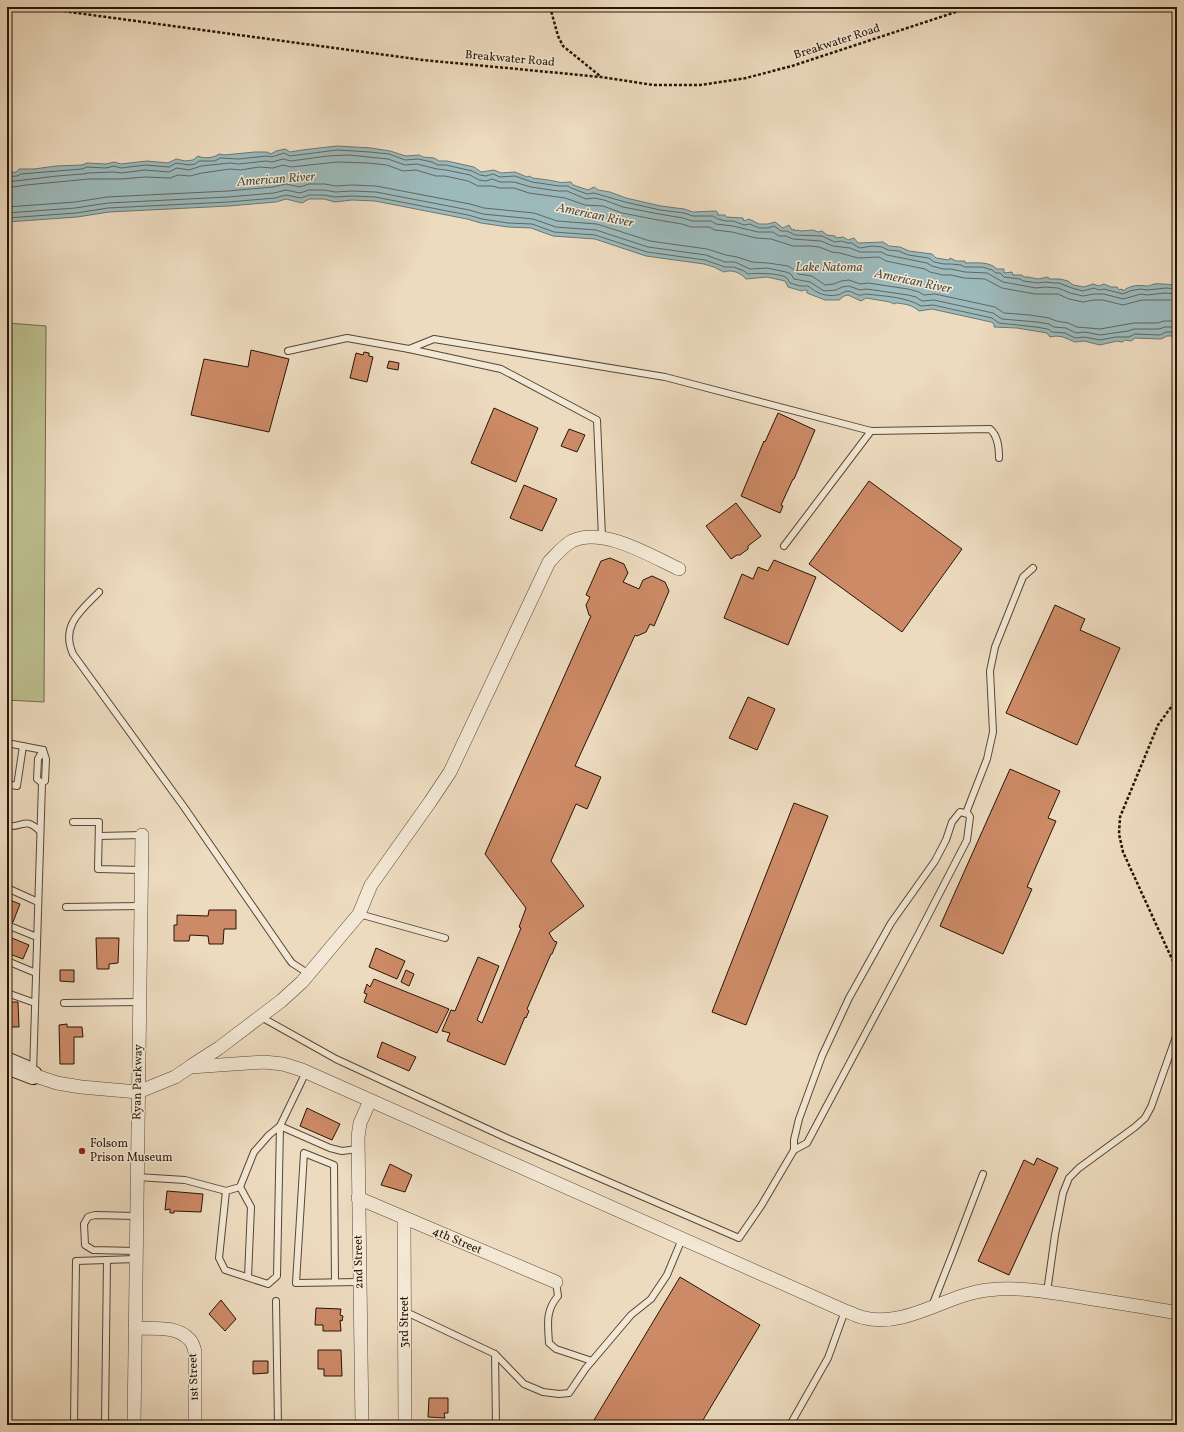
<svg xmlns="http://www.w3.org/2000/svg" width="1184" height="1432" viewBox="0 0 1184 1432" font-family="Vollkorn,serif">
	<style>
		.green { fill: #bdbf8f; stroke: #726a4a }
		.water { fill: #9cb9bb; stroke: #6d7772 }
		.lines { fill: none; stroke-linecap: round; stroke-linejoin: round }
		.shore { stroke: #616760; stroke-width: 1 }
		.building { fill: #cd8a67; stroke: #261504 }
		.lane-casing { stroke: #584633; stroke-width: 8 }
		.street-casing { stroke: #584633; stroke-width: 14 }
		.secondary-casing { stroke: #261504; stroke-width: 20 }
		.path { stroke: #261504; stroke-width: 2.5; stroke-dasharray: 3 2; stroke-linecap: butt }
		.lane { stroke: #f3e8d5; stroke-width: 6 }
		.street { stroke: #f3e8d5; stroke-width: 13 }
		.secondary { stroke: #f3e8d5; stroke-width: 18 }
		.poi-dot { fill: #8f2418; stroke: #f3e8d5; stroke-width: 1.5 }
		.labels { text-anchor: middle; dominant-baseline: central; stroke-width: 3; stroke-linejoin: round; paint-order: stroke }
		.street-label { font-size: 12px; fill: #261504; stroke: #f3e8d5 }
		.poi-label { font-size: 12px; fill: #261504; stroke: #f3e8d5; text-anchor: start }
		.water-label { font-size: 13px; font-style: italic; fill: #4f4e44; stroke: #f3e8d5 }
	</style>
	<rect width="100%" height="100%" fill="#eddbbf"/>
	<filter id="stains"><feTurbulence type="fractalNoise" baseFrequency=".005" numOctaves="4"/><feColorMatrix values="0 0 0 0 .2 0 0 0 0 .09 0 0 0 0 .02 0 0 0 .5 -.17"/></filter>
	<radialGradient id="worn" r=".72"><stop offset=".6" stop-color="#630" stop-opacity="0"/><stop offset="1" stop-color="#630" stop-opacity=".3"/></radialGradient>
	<path class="green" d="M7 323 46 326 44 702 7 700Z"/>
	<path class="water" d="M337 146 371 148 390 151 406 156 419 155 423 157 434 158 439 161H447L474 167 481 172 494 170 501 173 515 172 527 177 530 176 532 178C541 179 550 180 558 182 562 183 567 182 571 182L573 185 588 190 594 187 598 190 610 192 626 198 661 206 684 209 693 212 716 211 718 213V215H725L726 217 743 218 744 221 749 219 759 224H768L775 222 783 228 789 225 792 230 794 229 795 231 797 230 802 231 813 230 818 232 822 231 827 235 835 236 836 238 843 237 848 240 854 238 858 243 883 242 889 246 900 247 909 251 932 254 936 258 949 260 950 258 956 261H965V263C975 263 989 261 997 269H1004V273L1012 272 1013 275H1022L1024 277H1028L1038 279 1048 277 1049 279H1060L1068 281 1073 285 1084 287 1093 284 1099 286 1104 284 1111 287H1117L1119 290 1122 289 1123 291C1130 285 1139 285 1147 286 1151 286 1150 285 1154 284 1161 283 1169 285 1177 285V336H1167L1161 339 1135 338 1131 341 1125 340 1122 342 1117 341 1100 345 1084 341 1075 342 1063 337 1056 336 1050 337 1047 333 1017 328 994 327V324L991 322 932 309 919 311C912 305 906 304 896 303L894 304 890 302 866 298 861 301 848 295 844 296 839 300H825L807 293V290H804L802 291 788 287 785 281 767 277 746 279C741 273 732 269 724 272L714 267 704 264 646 256 595 239 553 236 531 228 508 227 481 223 467 219 375 201 352 200 335 202 324 199H309L302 203 286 199 276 202 229 206 109 212 77 217 7 222V173L16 172 19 169H34L56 166 82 165 87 163 106 164 114 162 121 164 147 161 168 163 176 159 185 161 193 160 198 156C204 159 214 158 219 154L224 155 255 152H267L271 154 276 151 285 149 290 152C306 149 321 148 337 146Z"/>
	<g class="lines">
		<g class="shore">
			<path d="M7 177 17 176 21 174 82 169 87 167 106 168 114 166 121 168 145 165 169 167 176 163 189 165 195 164 199 161H215L220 158 239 159 267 156 272 157 284 153 290 156 337 150 370 152 389 154 405 160 418 159 432 162 438 165H446L472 171 480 175 486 176 493 174 500 177 515 176 532 182 559 186H568L571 188 587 194 594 193 625 202 660 210 684 213 693 216H713L718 219 726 221H733L744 225 750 224 759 228H768L774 226 781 231H787L795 235 822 236 826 238 835 242 841 241 848 243H852L856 246 860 248 872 246 882 247 888 250 899 251 908 255 929 258 934 262 944 264H951L961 265 965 267H982L992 270 996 273H1000L1004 277 1020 279 1023 281 1038 283 1045 282 1054 283H1059L1072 288 1083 291 1094 288 1099 290 1104 289 1123 294 1130 291 1140 289 1147 290 1166 288 1177 289"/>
			<path d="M7 182 57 176 83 174 88 173 114 172 121 173 145 170 169 172 177 168 189 170 201 166 230 163 239 164 266 161 272 162 283 159 291 161 327 156 349 155 388 159 405 165 417 164 437 169 446 170 470 175 479 180 486 181 492 179 500 182H514L531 187 558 191H567L586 199 594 198 604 200 623 207 659 214 683 218 692 221H711L716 224 733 226 758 232H773L779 236H786L793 239 821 241 833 246 850 248 860 252H881L887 255 927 263 932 266 943 269H951L965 272 987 273 1003 282 1036 288 1045 287 1058 288 1070 293 1083 296 1094 294H1104L1123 299 1141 294 1147 295 1165 293 1177 294"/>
			<path d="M7 188 26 185 89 179H121L145 177 170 178 178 175 190 176 202 173 230 169 240 170 259 167 273 168 283 165 291 167 337 162 368 163 387 165 403 171 416 170 436 176H445L468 181 478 186H492L500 188H514L529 193 565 198 585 205 603 206 622 213 658 220 682 224 691 227H709L715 230 732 232 756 238 771 239 793 246H810L819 247 832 252 840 253 858 258 879 257 886 261 925 269 930 272 943 275H951L964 278 985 279 1002 288 1035 294H1058L1069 299 1083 302 1094 300H1103L1123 305 1142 300H1177"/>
			<path d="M7 207 75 202 107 197 228 191 273 187 286 184 300 187 309 184H325L336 186 352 185 376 186 470 204 484 208 534 213 557 221 597 224 650 241 707 249 726 255 737 257 752 262 768 263 788 266 793 269 798 274 812 276 825 285 834 284 841 281 849 280 860 284 868 283 908 289 919 292 924 295 935 294 995 307 1004 313 1030 315 1049 318 1056 321 1068 323 1077 327 1100 329 1134 323H1158L1164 321H1177"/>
			<path d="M7 213 75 208 108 203 228 197 274 193 286 190 300 193 309 190H324L335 192 352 191 376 192 469 210 483 214 533 219 556 227 596 230 648 247 706 255 725 262H735L750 269 767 268 786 272 791 274 794 279 810 282 824 291 836 290 842 287 849 286 860 290 867 289 908 295 916 297 922 301 934 300 993 313 1002 319 1037 322 1049 324 1054 327 1066 328 1076 333 1085 332 1100 335 1128 331 1134 329H1159L1165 327H1177"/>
			<path d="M7 218 76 213 108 208 228 202 275 198 286 195 301 198 309 195H324L335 197 352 196 375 197 468 215 482 219 508 223 532 224 554 232 595 235 647 252 705 260 725 267H734L744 271 748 274C756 273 781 273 787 278 788 279 789 282 790 283L800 286H808C817 293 825 297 837 295 841 295 843 291 848 291 858 293 855 297 866 294 883 296 907 297 921 306L933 305 992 318 999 323 1036 327 1048 329 1052 332 1065 333 1075 338 1084 337 1100 340 1116 337H1129L1135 334 1160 335 1166 332H1177"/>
		</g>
	</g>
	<g class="building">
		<path d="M251 350 289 359 269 432 191 415 204 359 248 367Z"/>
		<path d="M364 352 369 353V356L373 357 367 382 350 378 356 353 363 355Z"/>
		<path d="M389 361 399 363 398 370 387 368Z"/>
		<path d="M494 408 538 428 516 482 471 463Z"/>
		<path d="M778 413 815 430 794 479H793L781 505 783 506 780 513 741 496 764 441 765 442Z"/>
		<path d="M569 429 585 435 577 452 561 446Z"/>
		<path d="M869 481 962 549 902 632 809 564Z"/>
		<path d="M524 485 557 499 542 531 510 518Z"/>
		<path d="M736 503 761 536 748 546V549L740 555H737L731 559 706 526Z"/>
		<path d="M610 558 624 564 628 573 623 582 639 589 643 580 652 576 665 582 669 591 654 626 650 624 646 632 637 636 635 635 575 766 601 777 587 809 576 804 551 861 584 906 549 933 554 941 557 942 552 954H551L527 1009 529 1011 526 1018 525 1017 505 1065 447 1041 450 1033 442 1031 451 1010 455 1011 478 957 499 966 477 1020 482 1023 521 928 519 927 526 908 485 854 591 616 589 615 586 605 590 597 586 595 601 561Z"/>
		<path d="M774 560 816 577 788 645 724 618 742 574 753 579 758 567 768 571Z"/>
		<path d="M1055 605 1085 619 1080 630 1120 648 1077 745 1006 713Z"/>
		<path d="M748 697 775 709 757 750 729 738Z"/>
		<path d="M1010 769 1060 791 1048 818 1056 821 1027 887 1032 889 1003 954 940 926Z"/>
		<path d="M794 803 828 816 746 1025 712 1012Z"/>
		<path d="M7 899 20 904 13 922 7 920Z"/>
		<path d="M209 910H236V929H224L223 944H209L208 936 190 935 189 941H174V925H177V915L208 916Z"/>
		<path d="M7 936 29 945 23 959 7 953Z"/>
		<path d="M96 938H119L118 963 109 964V969H97Z"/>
		<path d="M376 948 405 961 397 979 369 967Z"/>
		<path d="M60 970H74V982L60 981Z"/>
		<path d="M406 970 414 974 409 986 401 982Z"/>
		<path d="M374 979 449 1009 437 1033 364 1002 367 994 364 993 367 984 370 987Z"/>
		<path d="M7 1002H18L19 1027H7Z"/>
		<path d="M67 1024V1027H82L83 1037H74V1064H60L59 1025Z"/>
		<path d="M382 1042 416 1057 409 1071 377 1057Z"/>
		<path d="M307 1108 340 1124 332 1140 300 1126Z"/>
		<path d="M1037 1158 1058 1168 1009 1275 978 1261 1024 1160 1034 1165Z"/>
		<path d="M390 1164 412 1175 405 1192 381 1185Z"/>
		<path d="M167 1191 203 1194 201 1212 174 1211V1213H170V1209L165 1210Z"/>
		<path d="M680 1277 760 1325 700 1425H591Z"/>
		<path d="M221 1300 236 1319 225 1331 209 1314Z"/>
		<path d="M316 1308 341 1309 340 1315 343 1316 342 1321 340 1320 341 1331H323V1325H315Z"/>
		<path d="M318 1350H341L342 1376H324V1369H318Z"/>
		<path d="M253 1361H268V1373L253 1374Z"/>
		<path d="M429 1398H448V1413H444L445 1418 428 1417Z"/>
	</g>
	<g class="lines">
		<defs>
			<g id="lane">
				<path d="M409 349 434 339 665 377 871 431 990 429C998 436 999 447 999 458"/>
				<path d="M288 351 347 338 409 349 501 369 597 420 602 537"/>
				<path d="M784 546 871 431"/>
				<path d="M99 592C82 610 60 625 73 654L184 807 289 959 292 963 309 974"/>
				<path d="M7 743 43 750"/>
				<path d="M42 783 37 779 38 759 43 750"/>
				<path d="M7 784 17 786 23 746"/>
				<path d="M966 813 987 759 993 732 990 671 995 647 1023 577 1033 568"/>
				<path d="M73 822H99L98 869 141 870"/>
				<path d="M7 826C24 828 24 816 40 831"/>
				<path d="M99 836 142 835"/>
				<path d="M7 888 38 902"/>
				<path d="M66 907 141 906"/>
				<path d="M359 914 445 938"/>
				<path d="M7 925 37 937"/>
				<path d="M7 961 36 973"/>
				<path d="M7 993 35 1003"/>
				<path d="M64 1003 139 1002"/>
				<path d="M261 1017 336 1059 509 1139 739 1238 761 1206 794 1150V1140L799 1119 822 1056 849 998 891 923 935 861 946 840 952 822 960 812 968 814 970 817 967 840 918 935 807 1143 794 1150"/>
				<path d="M7 1055 33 1066"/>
				<path d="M33 1073 42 783 45 781 46 759 43 750"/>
				<path d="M280 1126 330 1148 342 1151 358 1149"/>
				<path d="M137 1177 185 1180 226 1191 240 1187 254 1152 269 1135 280 1126"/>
				<path d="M240 1187 251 1207 248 1277"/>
				<path d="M226 1191 219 1258 225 1270 268 1284 277 1276 280 1126 306 1072"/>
				<path d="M136 1251 93 1250 85 1245 84 1224 88 1217 95 1215 136 1216"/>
				<path d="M335 1282 334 1165 304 1153 296 1283 359 1282"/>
				<path d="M556 1282 558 1296C545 1311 548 1325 549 1343L556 1349 592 1361"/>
				<path d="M1047 1292 1055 1235 1063 1193 1069 1178 1079 1168 1135 1127 1145 1118 1151 1107 1177 1034"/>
				<path d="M276 1301 278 1425"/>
				<path d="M932 1306 954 1250 983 1174"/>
				<path d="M404 1311 495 1354 496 1425"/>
				<path d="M495 1354 524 1384 543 1392 559 1394 569 1393 586 1368 631 1315 651 1299 667 1275 682 1239"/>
				<path d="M105 1423 107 1260"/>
				<path d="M134 1424 74 1423 76 1261 136 1259"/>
				<path d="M790 1425 828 1358 845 1311"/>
			</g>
			<g id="street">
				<path d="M191 1066 219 1048 281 1001 302 982 359 914 371 885 430 802 450 772 549 562C556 555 563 546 572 541 602 526 651 556 679 569"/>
				<path d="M33 1075 57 1083 81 1087 138 1092 175 1077 190 1067 264 1062 283 1064 302 1070 845 1311C852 1313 858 1317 865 1318 906 1328 948 1294 988 1290 1021 1286 1055 1293 1087 1298 1117 1303 1147 1307 1177 1313"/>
				<path d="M358 1198 556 1282"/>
				<path d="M404 1218 405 1425"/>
				<path d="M135 1328C153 1329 177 1325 190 1340 193 1343 194 1348 195 1352V1425"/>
				<path d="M134 1425 142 835"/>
				<path d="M362 1425 358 1137 360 1123 370 1101"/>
			</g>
			<path id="secondary" d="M7 1065 33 1075"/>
		</defs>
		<use href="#lane" class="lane-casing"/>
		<use href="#street" class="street-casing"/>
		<use href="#secondary" class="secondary-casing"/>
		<g class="path">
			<path d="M39 7 77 13 423 60 601 77 653 85H700L746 78 792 66 971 7"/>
			<path d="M550 7 558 36 563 46 600 76"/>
			<path d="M1177 699 1158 725 1120 817 1119 834 1123 852 1177 970"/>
		</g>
		<use href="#lane" class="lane"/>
		<use href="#street" class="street"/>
		<use href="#secondary" class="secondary"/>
	</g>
	<circle class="poi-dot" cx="82" cy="1151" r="4"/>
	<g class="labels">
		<g class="street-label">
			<text transform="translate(837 42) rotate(-18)">Breakwater Road</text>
			<text transform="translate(510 59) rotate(5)">Breakwater Road</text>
			<text transform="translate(138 1082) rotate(-89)">Ryan Parkway</text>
			<text transform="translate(457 1241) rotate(23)">4th Street</text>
			<text transform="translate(359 1262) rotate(-91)">2nd Street</text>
			<text transform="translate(405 1322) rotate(-90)">3rd Street</text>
			<text transform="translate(194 1377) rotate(-92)">1st Street</text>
		</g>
		<g class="poi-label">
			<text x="90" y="1144">Folsom<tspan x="90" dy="14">Prison Museum</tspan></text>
		</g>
		<g class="water-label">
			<text transform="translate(276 180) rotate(-4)">American River</text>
			<text transform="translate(595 216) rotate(12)">American River</text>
			<text x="829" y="268">Lake Natoma</text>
			<text transform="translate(913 282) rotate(12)">American River</text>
		</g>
	</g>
	<rect width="1184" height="1432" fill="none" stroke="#eddbbf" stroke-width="24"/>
	<rect x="8" y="8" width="1168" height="1416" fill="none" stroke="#261504" stroke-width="2"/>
	<rect x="12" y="12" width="1160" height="1408" fill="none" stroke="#261504"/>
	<rect width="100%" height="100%" filter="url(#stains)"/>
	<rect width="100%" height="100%" fill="url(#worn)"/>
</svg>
